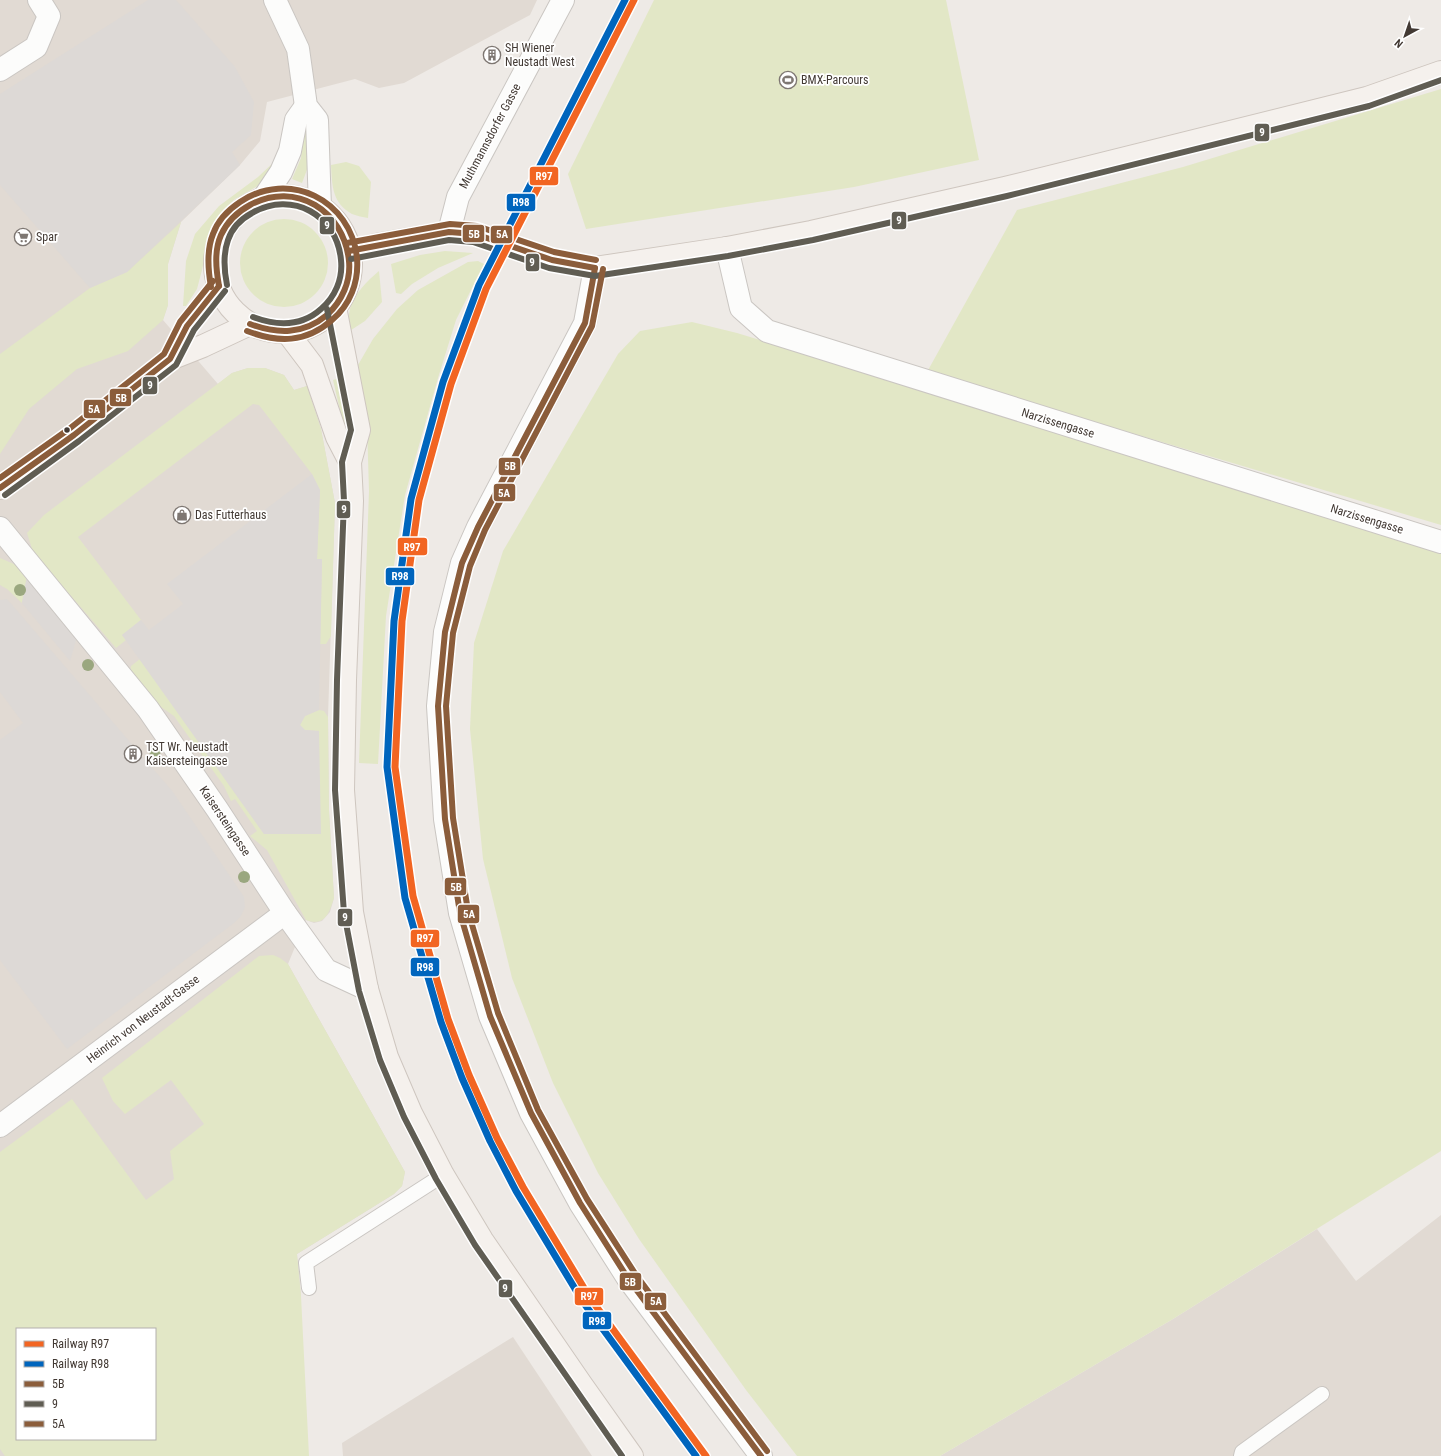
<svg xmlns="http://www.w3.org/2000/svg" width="1441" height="1456" viewBox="0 0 1441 1456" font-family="'Roboto Condensed',sans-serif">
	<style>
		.residential { fill: #e1dad3 }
		.green { fill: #e2e7c6; fill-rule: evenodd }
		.parking { fill: #ddd9d6 }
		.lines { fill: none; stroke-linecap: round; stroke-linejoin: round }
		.lane-casing { stroke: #cac6c2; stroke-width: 16 }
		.street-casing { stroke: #cac6c2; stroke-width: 24 }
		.secondary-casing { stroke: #cec6bf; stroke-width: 24 }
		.lane { stroke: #fcfcfb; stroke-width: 14 }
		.street { stroke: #fcfcfb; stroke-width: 22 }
		.secondary { stroke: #f5f1ed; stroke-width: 22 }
		.bus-1-casing { stroke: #fff; stroke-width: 9 }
		.bus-2-casing { stroke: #fff; stroke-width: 9 }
		.bus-3-casing { stroke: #fff; stroke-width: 9 }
		.bus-1 { stroke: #8b5d3b; stroke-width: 6 }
		.bus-2 { stroke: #605d53; stroke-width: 6 }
		.bus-3 { stroke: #8b5d3b; stroke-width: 6 }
		.rail-1-casing { stroke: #fff; stroke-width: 10 }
		.rail-2-casing { stroke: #fff; stroke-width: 10 }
		.rail-1 { stroke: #f26522; stroke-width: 7 }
		.rail-2 { stroke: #0065bd; stroke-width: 7 }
		.tree { fill: #9aa77f }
		.bus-dot { fill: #423933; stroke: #fff; stroke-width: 1.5 }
		.labels { text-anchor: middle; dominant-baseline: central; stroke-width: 3.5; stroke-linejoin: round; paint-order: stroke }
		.poi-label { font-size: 12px; fill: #423933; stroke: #fff; text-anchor: start }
		.street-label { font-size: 12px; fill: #423933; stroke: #fff }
		.line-badge { stroke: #fff; stroke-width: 1.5 }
		.badge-label { font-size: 11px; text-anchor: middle; font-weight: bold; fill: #fff }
	</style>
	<rect width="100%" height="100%" fill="#eeeae6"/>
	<g class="residential">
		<path d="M0 0H537L530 15 404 83 379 88 355 79 267 102 260 141 240 165 181 222 168 264V305L163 320 218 384 232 373 248 368H265L284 375 294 390 307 386 321 429 335 503 328 717 329 810 334 898 330 912 322 921 314 923 306 920 288 964 405 1172 402 1186 394 1194 297 1254 301 1296 155 1329H17V1439L29 1456H0Z"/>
		<path d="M1441 1215V1456H940L1173 1319 1317 1229 1356 1281Z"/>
		<path d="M513 1337 592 1456H343L342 1443Z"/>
	</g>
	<g class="green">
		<path d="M654 0H946L979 160 854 187 586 229 568 174Z"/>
		<path d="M1441 89V525L927 372 1017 210 1183 167Z"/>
		<path d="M304 118H309L308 167 302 183 292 179 301 158Z"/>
		<path d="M275 161 268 177 256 187 235 199 221 212 211 227 202 270 197 289 186 306H183L186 261 195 234 219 206 258 177Z"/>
		<path d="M346 162 359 166 371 182 368 218C363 217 357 216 352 214 332 203 332 185 331 165Z"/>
		<circle cx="284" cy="263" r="44"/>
		<path d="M181 222 168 264V305L163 320 128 351 77 369 29 409 0 454V354L90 288 127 272Z"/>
		<path d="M445 251 473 253 438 268 412 284 401 294 396 293 391 264 420 255Z"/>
		<path d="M478 261 484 264 456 320 438 378 405 495 386 616 378 764 359 763 369 491 367 426 358 365 373 339 397 309 418 290 468 262Z"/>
		<path d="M379 271 382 302 365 321 348 332C348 325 348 316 350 309 354 294 367 281 379 271Z"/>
		<path d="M692 322 737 333 1336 516 1441 550V1151L1173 1319 940 1456H797L746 1390 639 1239 598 1173 553 1083 512 978 483 859 470 729 474 643 503 551 618 354 640 331Z"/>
		<path d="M248 368H265L284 375 294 390 307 386 321 429 335 503 331 636 326 644H320L322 559H317L320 490 312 474 259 405 253 404 78 537 141 620 122 635 126 640 116 648 33 552 27 533 44 515 232 373Z"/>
		<path d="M340 378 347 441 333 380Z"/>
		<path d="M0 558 16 565 27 576 22 603 7 589 0 585Z"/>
		<path d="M140 659 264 834 319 731 305 730 300 725 305 716 319 710 324 711 328 717 329 810 334 898C329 913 325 927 306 920L267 850 250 836 257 831 235 799 231 801 224 786 174 716 151 700 130 674 131 666Z"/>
		<path d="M273 955 280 958 288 964 405 1172 402 1186 394 1194 297 1254 301 1296 309 1456H5L0 1449V1152L72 1099 146 1200 174 1179 170 1151 204 1124 171 1080 125 1114 113 1101 102 1078 259 956ZM17 1329H155V1439H17Z"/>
	</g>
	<g class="parking">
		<path d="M148 0H176L235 67 254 102 251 135 232 152 240 165 127 272 90 288 0 185V94Z"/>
		<path d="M312 474 320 490 317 559H322L319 710 305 716 300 725 305 730 319 731 321 834H264L122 635 141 620 149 630 183 604 167 584Z"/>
		<path d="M27 576 77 637 70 661 22 603Z"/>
		<path d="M7 599 173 792 244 897 245 907 241 916 234 923 67 1049 0 960V740L23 723 0 692V600Z"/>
	</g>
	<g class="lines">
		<defs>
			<g id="lane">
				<path d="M309 1288 306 1263 443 1175"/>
				<path d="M1241 1456 1242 1452 1322 1394"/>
			</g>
			<g id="street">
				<path d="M275 0 298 49 306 106 317 120 320 208"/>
				<path d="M0 70 36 47 49 16 39 0"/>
				<path d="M263 199 281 172 290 151 296 120 306 106"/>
				<path d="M449 232 458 197 563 0"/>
				<path d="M727 248 741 308 767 331 1441 542"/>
				<path d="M595 268 585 323 478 527 462 563 445 632 438 706 445 819 460 913 490 1016 531 1113 580 1203 629 1280 761 1456"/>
				<path d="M0 528 148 709 217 809 285 913 326 970 367 989"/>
				<path d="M0 1126 285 913"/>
			</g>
			<g id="secondary">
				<circle cx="283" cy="264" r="68"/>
				<path d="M349 251 381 244 449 232 475 234 552 260 595 268 727 248 811 232 1005 188 1367 98 1441 72"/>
				<path d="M335 307 359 430 350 462 352 501 345 680 343 790 352 912 367 989 387 1057 411 1113 443 1175 482 1240 581 1384 632 1456"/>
				<path d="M287 332 312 365 337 437 350 462"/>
				<path d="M170 359 187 326 219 286"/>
				<path d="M0 488 74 435 170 359 203 346 250 324"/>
			</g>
		</defs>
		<use href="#lane" class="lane-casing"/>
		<use href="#street" class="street-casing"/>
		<use href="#secondary" class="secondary-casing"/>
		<use href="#lane" class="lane"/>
		<use href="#street" class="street"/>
		<use href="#secondary" class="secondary"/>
		<defs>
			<g id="bus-1">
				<path d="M349 251 449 232 475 234 552 260 595 268"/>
				<path d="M595 268 585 323 478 527 462 563 445 632 438 706 445 819 460 913 490 1016 531 1113 580 1203 629 1280 761 1456"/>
				<path d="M219 286C216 269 214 251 221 235 227 222 237 212 250 205 296 180 344 211 349 261 351 281 342 301 327 315 303 335 277 334 250 324"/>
				<path d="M0 488 74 435 170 359 187 326 219 286"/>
			</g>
			<g id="bus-2">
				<path d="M351 259 449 240 473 242 549 268 595 276 728 256 813 240 1007 196 1369 106 1441 80"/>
				<path d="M227 285C224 270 223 254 228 240 232 228 241 219 252 213 292 190 337 215 341 260 343 279 335 297 321 309 301 327 277 326 253 317"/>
				<path d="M327 309 351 430 342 462 344 501 337 680 335 790 344 913 359 991 380 1060 404 1117 436 1179 475 1245 622 1456"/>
				<path d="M5 495 79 441 176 365 194 330 225 291"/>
			</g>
			<g id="bus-3">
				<path d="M347 243 450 224 477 226 554 252 596 260"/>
				<path d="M603 269 592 326 485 530 470 566 453 633 446 706 453 818 468 911 498 1013 538 1110 587 1199 636 1275 767 1451"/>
				<path d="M211 287C208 270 206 251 213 234 218 220 228 210 240 202 289 169 351 200 357 258 359 282 350 305 332 320 306 343 278 343 247 331"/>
				<path d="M0 478 69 429 164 354 180 322 213 281"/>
			</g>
		</defs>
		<use href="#bus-1" class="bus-1-casing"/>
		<use href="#bus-2" class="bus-2-casing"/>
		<use href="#bus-3" class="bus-3-casing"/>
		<use href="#bus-1" class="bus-1"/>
		<use href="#bus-2" class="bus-2"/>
		<use href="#bus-3" class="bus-3"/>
		<defs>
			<path id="rail-1" d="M634 0 486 289 451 384 419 500 402 621 395 767 413 896 448 1019 469 1075 497 1138 523 1187 590 1298 706 1456"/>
			<path id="rail-2" d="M625 0 479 285 443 382 411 499 394 621 387 767 405 898 441 1022 462 1078 490 1141 516 1191 583 1302 696 1456"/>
		</defs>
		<use href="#rail-1" class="rail-1-casing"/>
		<use href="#rail-2" class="rail-2-casing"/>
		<use href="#rail-1" class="rail-1"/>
		<use href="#rail-2" class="rail-2"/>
	</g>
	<g class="tree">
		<circle cx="20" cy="590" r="6"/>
		<circle cx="88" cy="665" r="6"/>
		<circle cx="155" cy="751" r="6"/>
		<circle cx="244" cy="877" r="6"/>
	</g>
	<defs>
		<symbol id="building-ring" viewBox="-11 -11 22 22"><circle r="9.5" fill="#fff" stroke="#7e7772" stroke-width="1.5"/><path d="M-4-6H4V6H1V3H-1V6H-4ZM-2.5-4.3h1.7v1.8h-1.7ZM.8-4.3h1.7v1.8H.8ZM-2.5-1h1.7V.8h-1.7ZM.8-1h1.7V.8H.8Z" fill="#7e7772"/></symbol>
		<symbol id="stadium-ring" viewBox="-11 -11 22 22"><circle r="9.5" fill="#fff" stroke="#7e7772" stroke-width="1.5"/><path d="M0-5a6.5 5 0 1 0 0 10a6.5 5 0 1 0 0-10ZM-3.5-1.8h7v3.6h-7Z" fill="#7e7772"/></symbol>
		<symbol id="supermarket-ring" viewBox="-11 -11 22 22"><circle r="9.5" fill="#fff" stroke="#7e7772" stroke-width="1.5"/><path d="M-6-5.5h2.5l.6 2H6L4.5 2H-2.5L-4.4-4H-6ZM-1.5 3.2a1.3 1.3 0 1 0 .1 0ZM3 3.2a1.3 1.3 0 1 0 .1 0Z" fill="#7e7772"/></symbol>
		<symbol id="shop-ring" viewBox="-11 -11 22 22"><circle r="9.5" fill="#fff" stroke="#7e7772" stroke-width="1.5"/><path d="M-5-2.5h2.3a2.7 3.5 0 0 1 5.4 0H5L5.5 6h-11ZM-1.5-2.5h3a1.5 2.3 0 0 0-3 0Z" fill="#7e7772"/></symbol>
	</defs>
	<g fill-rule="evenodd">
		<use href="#building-ring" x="482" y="45" width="20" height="20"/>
		<use href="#stadium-ring" x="778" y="70" width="20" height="20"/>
		<use href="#supermarket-ring" x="13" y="227" width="20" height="20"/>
		<use href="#shop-ring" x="172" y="505" width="20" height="20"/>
		<use href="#building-ring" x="123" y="744" width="20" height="20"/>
	</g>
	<circle class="bus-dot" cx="67" cy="430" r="3.5"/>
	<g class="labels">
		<g class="poi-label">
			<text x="505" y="48">SH Wiener<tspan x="505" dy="14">Neustadt West</tspan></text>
			<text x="801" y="80">BMX-Parcours</text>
			<text x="36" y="237">Spar</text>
			<text x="195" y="515">Das Futterhaus</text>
			<text x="146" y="747">TST Wr. Neustadt<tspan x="146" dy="14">Kaisersteingasse</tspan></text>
		</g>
		<g class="street-label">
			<text transform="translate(490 136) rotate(-62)">Muthmannsdorfer Gasse</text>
			<text transform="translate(1058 423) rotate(17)">Narzissengasse</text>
			<text transform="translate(1367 519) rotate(17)">Narzissengasse</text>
			<text transform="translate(225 821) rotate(56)">Kaisersteingasse</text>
			<text transform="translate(143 1019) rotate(-37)">Heinrich von Neustadt-Gasse</text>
		</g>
	</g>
	<g class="line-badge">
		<rect x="1254" y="123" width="16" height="19" rx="4" fill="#605d53"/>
		<rect x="529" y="166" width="30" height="20" rx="4" fill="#f26522"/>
		<rect x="506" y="193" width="30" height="19" rx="4" fill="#0065bd"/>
		<rect x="891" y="211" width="16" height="19" rx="4" fill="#605d53"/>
		<rect x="319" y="216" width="16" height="19" rx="4" fill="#605d53"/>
		<rect x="462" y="224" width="23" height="19" rx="4" fill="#8b5d3b"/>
		<rect x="490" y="225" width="23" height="19" rx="4" fill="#8b5d3b"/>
		<rect x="525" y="253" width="15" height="19" rx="4" fill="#605d53"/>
		<rect x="142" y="376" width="16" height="19" rx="4" fill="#605d53"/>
		<rect x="109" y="388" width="23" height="19" rx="4" fill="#8b5d3b"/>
		<rect x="83" y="399" width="23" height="20" rx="4" fill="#8b5d3b"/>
		<rect x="498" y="457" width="23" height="19" rx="4" fill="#8b5d3b"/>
		<rect x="493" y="483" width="23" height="19" rx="4" fill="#8b5d3b"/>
		<rect x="336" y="500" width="15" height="19" rx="4" fill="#605d53"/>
		<rect x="397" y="537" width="31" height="19" rx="4" fill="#f26522"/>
		<rect x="385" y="567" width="30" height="19" rx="4" fill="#0065bd"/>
		<rect x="444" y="877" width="23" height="19" rx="4" fill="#8b5d3b"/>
		<rect x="457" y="904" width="23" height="20" rx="4" fill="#8b5d3b"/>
		<rect x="337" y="908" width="16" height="19" rx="4" fill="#605d53"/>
		<rect x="410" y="929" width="30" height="19" rx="4" fill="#f26522"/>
		<rect x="410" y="957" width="30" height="20" rx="4" fill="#0065bd"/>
		<rect x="619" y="1272" width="23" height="19" rx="4" fill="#8b5d3b"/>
		<rect x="498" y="1279" width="15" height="19" rx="4" fill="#605d53"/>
		<rect x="574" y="1287" width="30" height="19" rx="4" fill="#f26522"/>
		<rect x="644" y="1292" width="23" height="19" rx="4" fill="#8b5d3b"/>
		<rect x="582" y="1311" width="30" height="19" rx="4" fill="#0065bd"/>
	</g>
	<g class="badge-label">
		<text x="1262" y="136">9</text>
		<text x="544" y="180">R97</text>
		<text x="521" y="206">R98</text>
		<text x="899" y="224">9</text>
		<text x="327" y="229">9</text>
		<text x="474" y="238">5B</text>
		<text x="502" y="238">5A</text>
		<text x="532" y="266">9</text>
		<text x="150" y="389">9</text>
		<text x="121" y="402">5B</text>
		<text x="94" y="413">5A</text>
		<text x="510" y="470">5B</text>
		<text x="504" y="497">5A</text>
		<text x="344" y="513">9</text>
		<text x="412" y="551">R97</text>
		<text x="400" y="580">R98</text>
		<text x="456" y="891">5B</text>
		<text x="469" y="918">5A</text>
		<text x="345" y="921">9</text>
		<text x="425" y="942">R97</text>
		<text x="425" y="971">R98</text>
		<text x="630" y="1286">5B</text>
		<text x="505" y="1292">9</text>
		<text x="589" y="1300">R97</text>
		<text x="656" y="1305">5A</text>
		<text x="597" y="1325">R98</text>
	</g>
	<rect x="16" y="1328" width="140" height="112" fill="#ffffff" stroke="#b3b0ad"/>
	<rect x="24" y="1341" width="20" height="6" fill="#f26522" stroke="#b3b0ad"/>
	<text x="52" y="1348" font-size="12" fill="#423933">Railway R97</text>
	<rect x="24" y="1361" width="20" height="6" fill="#0065bd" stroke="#b3b0ad"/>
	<text x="52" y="1368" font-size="12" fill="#423933">Railway R98</text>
	<rect x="24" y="1381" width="20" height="6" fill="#8b5d3b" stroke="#b3b0ad"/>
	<text x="52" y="1388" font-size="12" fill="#423933">5B</text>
	<rect x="24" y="1401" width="20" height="6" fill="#605d53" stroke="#b3b0ad"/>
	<text x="52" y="1408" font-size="12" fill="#423933">9</text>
	<rect x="24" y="1421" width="20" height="6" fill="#8b5d3b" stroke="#b3b0ad"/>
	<text x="52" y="1428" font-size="12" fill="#423933">5A</text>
	<g transform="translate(1405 36) rotate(220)" stroke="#ffffff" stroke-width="3" paint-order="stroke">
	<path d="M0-3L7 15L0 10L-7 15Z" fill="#423933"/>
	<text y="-6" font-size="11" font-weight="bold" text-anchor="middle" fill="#423933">N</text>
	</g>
</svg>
